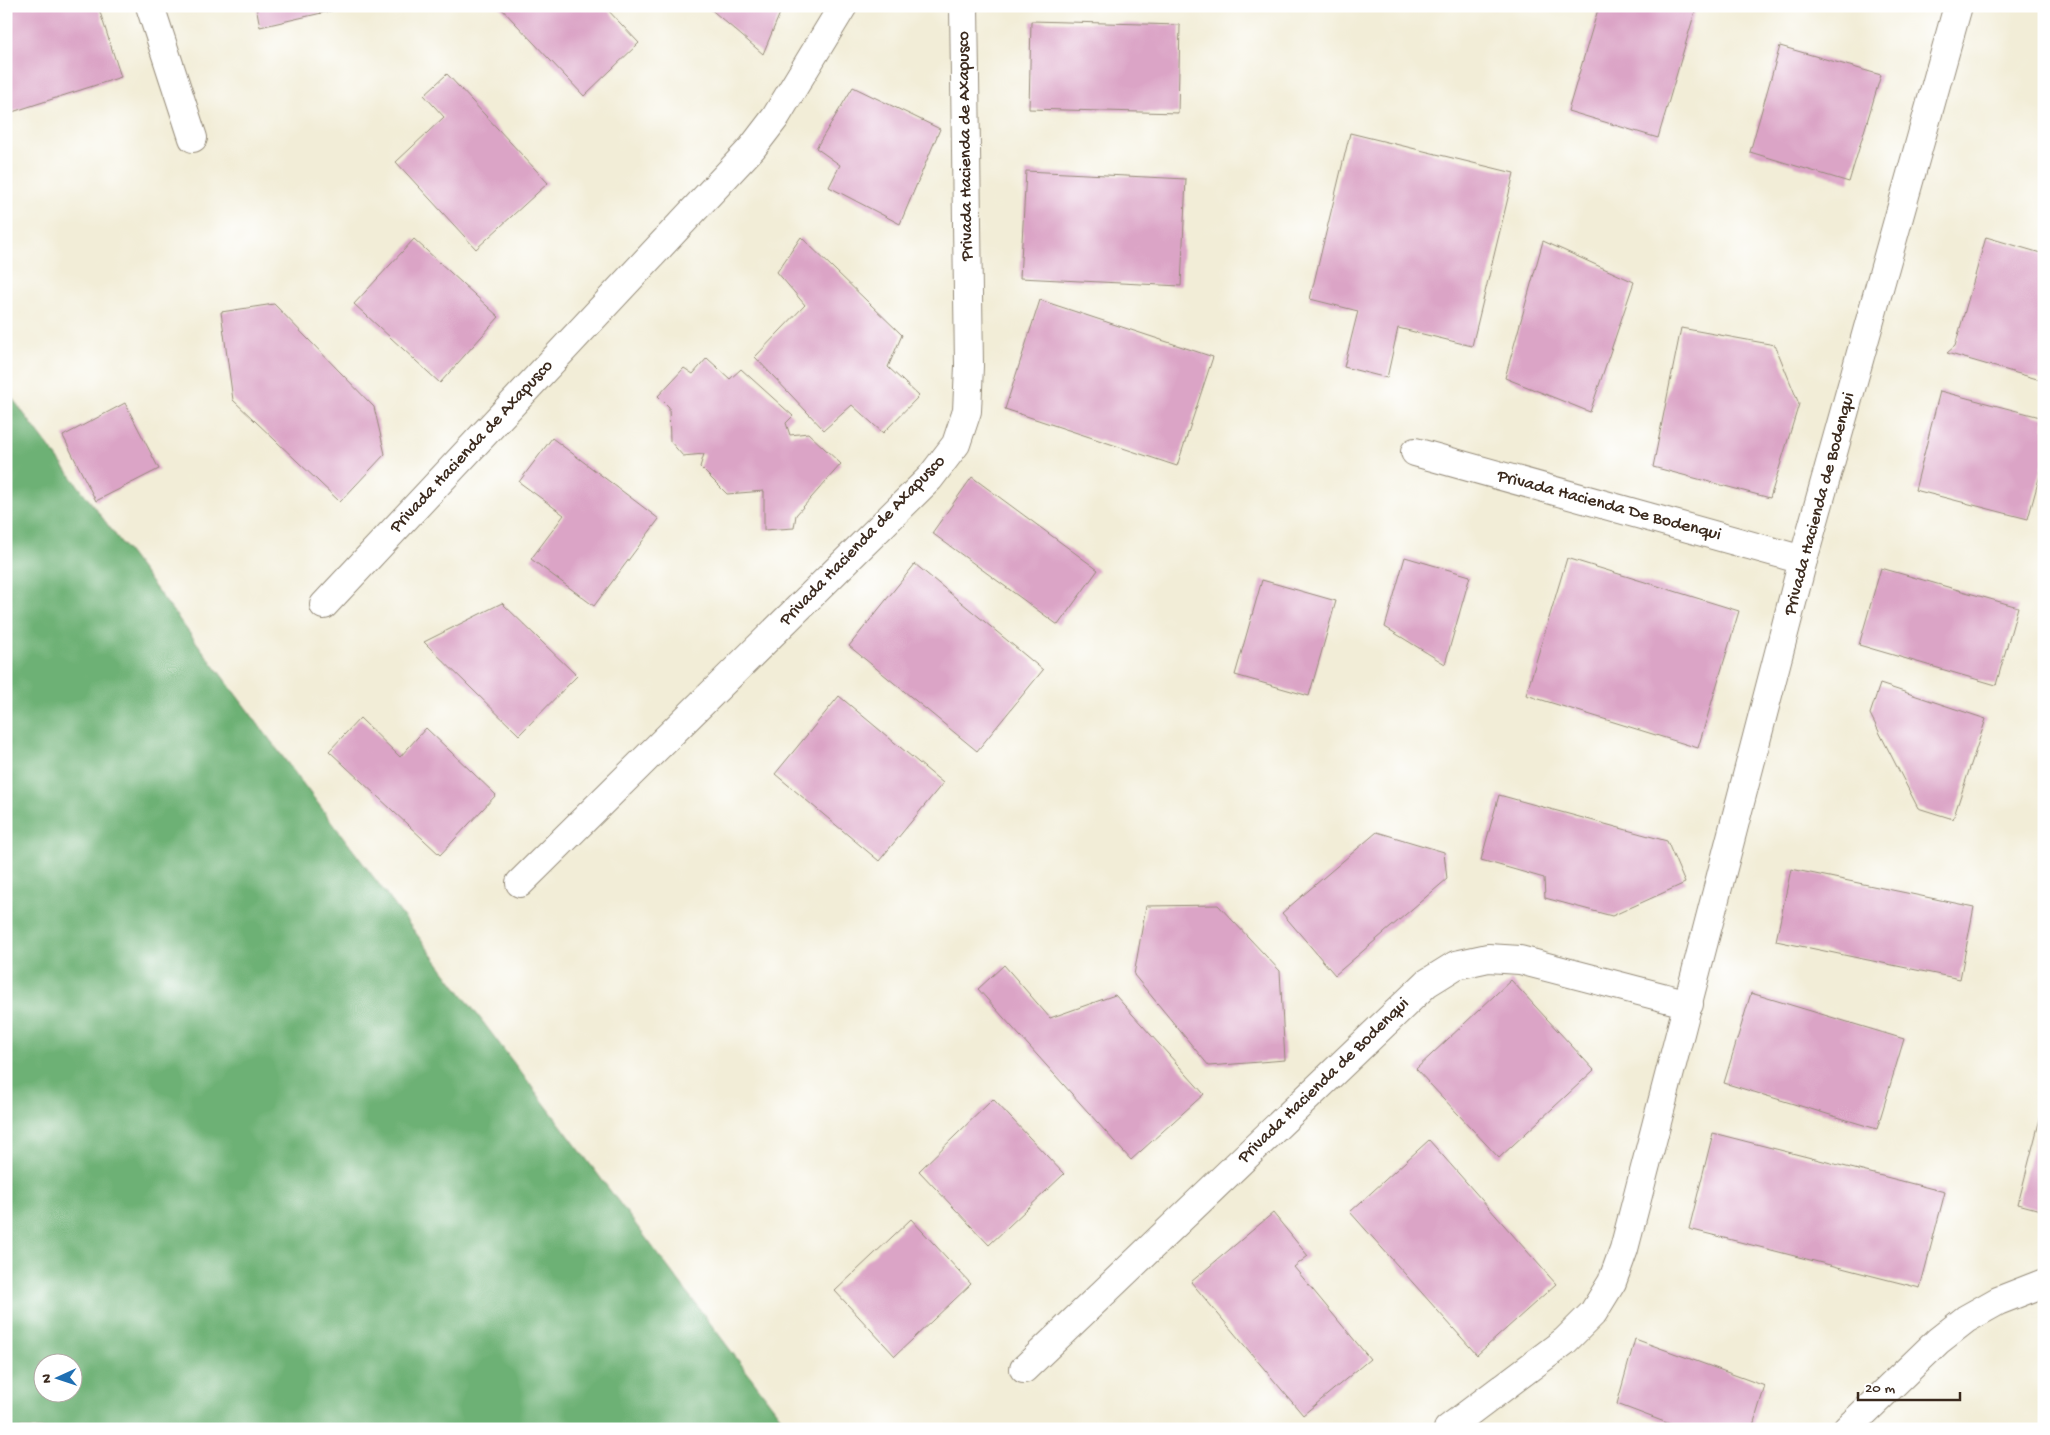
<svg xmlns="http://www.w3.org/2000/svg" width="2050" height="1435" viewBox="0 0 2050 1435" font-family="'Gochi Hand',sans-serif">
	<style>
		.forest { fill: #6db175; stroke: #546e4a; fill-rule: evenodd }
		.building { fill: #dba4c6 }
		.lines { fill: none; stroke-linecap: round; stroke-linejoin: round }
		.minor-casing { stroke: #968c7a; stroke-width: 30 }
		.minor { stroke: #fff; stroke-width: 28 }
		.labels { text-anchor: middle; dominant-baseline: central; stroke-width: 5; stroke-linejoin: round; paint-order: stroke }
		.street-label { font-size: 18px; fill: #3b2a1e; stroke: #fff }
	</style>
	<rect width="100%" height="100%" fill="#fff"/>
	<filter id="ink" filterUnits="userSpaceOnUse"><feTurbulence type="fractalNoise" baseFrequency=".02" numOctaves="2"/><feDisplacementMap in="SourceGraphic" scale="10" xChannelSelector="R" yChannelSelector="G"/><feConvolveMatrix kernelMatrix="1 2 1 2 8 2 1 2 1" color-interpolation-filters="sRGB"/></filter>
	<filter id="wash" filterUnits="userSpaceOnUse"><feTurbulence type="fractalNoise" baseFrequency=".0096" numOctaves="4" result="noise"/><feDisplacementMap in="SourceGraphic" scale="20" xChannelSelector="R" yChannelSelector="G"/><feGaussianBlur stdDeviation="1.12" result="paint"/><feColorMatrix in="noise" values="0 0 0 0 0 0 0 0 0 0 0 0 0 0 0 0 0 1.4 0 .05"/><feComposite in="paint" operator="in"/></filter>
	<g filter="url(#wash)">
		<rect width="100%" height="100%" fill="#f2edd7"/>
		<path class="forest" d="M6 390 790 1429H6ZM42 1362H72V1392H42Z"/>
		<g id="blocks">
			<g class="building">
				<path d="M14 6H98L121 77 6 114V9Z"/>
				<path d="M256 6H348V7L260 27Z"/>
				<path d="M499 6H604L639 43 584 96Z"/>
				<path d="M707 6H783L763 54Z"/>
				<path d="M1599 6 1696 8 1658 138 1568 111Z"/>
				<path d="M1031 21 1180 25 1178 113 1029 109Z"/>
				<path d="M1780 46 1881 75 1849 182 1750 152Z"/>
				<path d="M447 74 548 183 476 249 396 162 444 117 424 95Z"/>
				<path d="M853 87 940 129 900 224 829 187 840 165 816 148Z"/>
				<path d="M1350 133 1514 173 1472 346 1398 328 1387 378 1344 367 1358 311 1310 299Z"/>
				<path d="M1026 171 1186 179 1181 286 1020 278Z"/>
				<path d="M801 237 902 335 888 367 919 396 883 433 852 405 824 430 755 357 805 305 777 272Z"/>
				<path d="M1986 237 2044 254V381L1947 353 1955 346Z"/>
				<path d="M414 239 499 317 440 383 354 304Z"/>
				<path d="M1543 241 1634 282 1590 412 1505 378Z"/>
				<path d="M1040 300 1213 357 1177 466 1005 409Z"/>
				<path d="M274 304 374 407 385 454 340 502 233 400 221 312Z"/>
				<path d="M1681 328 1775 345 1799 404 1770 498 1653 467Z"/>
				<path d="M707 358 730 379 741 369 793 416 786 423 790 435 808 433 841 464 796 515 794 528 764 530V491L727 494 700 467 704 454 683 456 670 441 669 407 658 396 684 368 693 374Z"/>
				<path d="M1940 391 2044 418V460L2028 519 1915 490Z"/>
				<path d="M125 403 159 469 96 501 63 436Z"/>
				<path d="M552 438 659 519 594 606 531 559 564 515 519 482Z"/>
				<path d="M972 477 1098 570 1058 625 932 533Z"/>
				<path d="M1405 557 1470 576 1445 664 1385 627Z"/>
				<path d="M1567 558 1739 611 1698 748 1526 695Z"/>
				<path d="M915 564 1043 670 977 751 849 646Z"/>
				<path d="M1881 568 2018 607 1996 685 1859 645Z"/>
				<path d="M1262 580 1336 601 1309 696 1235 675Z"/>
				<path d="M502 603 577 676 519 735 424 642Z"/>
				<path d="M1880 684 1986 719 1953 819 1918 808 1870 714Z"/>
				<path d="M839 696 943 783 879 861 775 774Z"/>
				<path d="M360 718 400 757 426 728 496 795 440 855 329 751Z"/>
				<path d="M1499 795 1667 841 1685 883 1612 916 1545 898 1544 878 1481 860Z"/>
				<path d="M1377 832 1444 852 1447 879 1335 975 1282 913Z"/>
				<path d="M1791 869 1974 907 1960 979 1776 941Z"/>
				<path d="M1218 905 1280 971 1285 1060 1209 1066 1134 975 1146 906Z"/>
				<path d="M1004 965 1050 1018 1115 995 1204 1094 1131 1160 978 989Z"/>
				<path d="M1511 980 1594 1070 1499 1158 1416 1069Z"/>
				<path d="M1751 993 1904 1039 1877 1129 1724 1083Z"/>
				<path d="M993 1099 1064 1174 989 1245 919 1171Z"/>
				<path d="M2043 1107H2044V1211L2018 1204Z"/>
				<path d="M1713 1133 1945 1192 1920 1288 1689 1229Z"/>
				<path d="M1429 1140 1556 1284 1477 1355 1350 1212Z"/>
				<path d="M1273 1213 1308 1256 1294 1267 1370 1359 1303 1415 1191 1282Z"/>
				<path d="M911 1219 971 1284 895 1356 835 1291Z"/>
				<path d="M1635 1339 1765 1386 1752 1429H1683L1617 1404Z"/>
			</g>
		</g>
	</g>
	<g filter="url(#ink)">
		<use href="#blocks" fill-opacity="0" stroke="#968c7a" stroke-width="1"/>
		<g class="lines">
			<defs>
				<g id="minor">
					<path d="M150 6 193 138"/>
					<path d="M1415 452 1803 560"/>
					<path d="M324 605 752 148 775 118 843 6"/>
					<path d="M520 883 930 478 956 444 967 411 969 366 964 6"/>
					<path d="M1024 1369 1427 983 1456 965 1488 958 1520 960 1689 1004"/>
					<path d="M1448 1429 1565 1341 1593 1313 1612 1282 1624 1249 1803 560 1958 6"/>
					<path d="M1847 1429 1938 1341 1966 1319 1998 1301 2044 1283"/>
				</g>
			</defs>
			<use href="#minor" class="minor-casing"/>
			<use href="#minor" class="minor"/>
		</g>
	</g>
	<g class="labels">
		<g class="street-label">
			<text transform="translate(966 146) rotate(-91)">Privada Hacienda de Axapusco</text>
			<text transform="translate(472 447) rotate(-47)">Privada Hacienda de Axapusco</text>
			<text transform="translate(1820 504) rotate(-75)">Privada Hacienda de Bodenqui</text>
			<text transform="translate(1609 506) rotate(15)">Privada Hacienda De Bodenqui</text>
			<text transform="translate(863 541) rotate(-46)">Privada Hacienda de Axapusco</text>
			<text transform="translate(1324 1081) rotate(-44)">Privada Hacienda de Bodenqui</text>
		</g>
	</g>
	<rect width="2050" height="1435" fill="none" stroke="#fff" stroke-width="25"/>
	<g transform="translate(58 1378) rotate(267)"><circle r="24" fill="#ffffff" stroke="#b1aaa5"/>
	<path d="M0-4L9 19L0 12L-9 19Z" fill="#1f6fb2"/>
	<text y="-8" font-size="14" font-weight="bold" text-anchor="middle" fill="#3b2a1e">N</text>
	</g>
	<path d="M1858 1392v8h102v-8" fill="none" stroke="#3b2a1e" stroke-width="2.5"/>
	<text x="1865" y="1392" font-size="15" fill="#3b2a1e" stroke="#ffffff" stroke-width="4" paint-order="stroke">20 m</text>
</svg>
